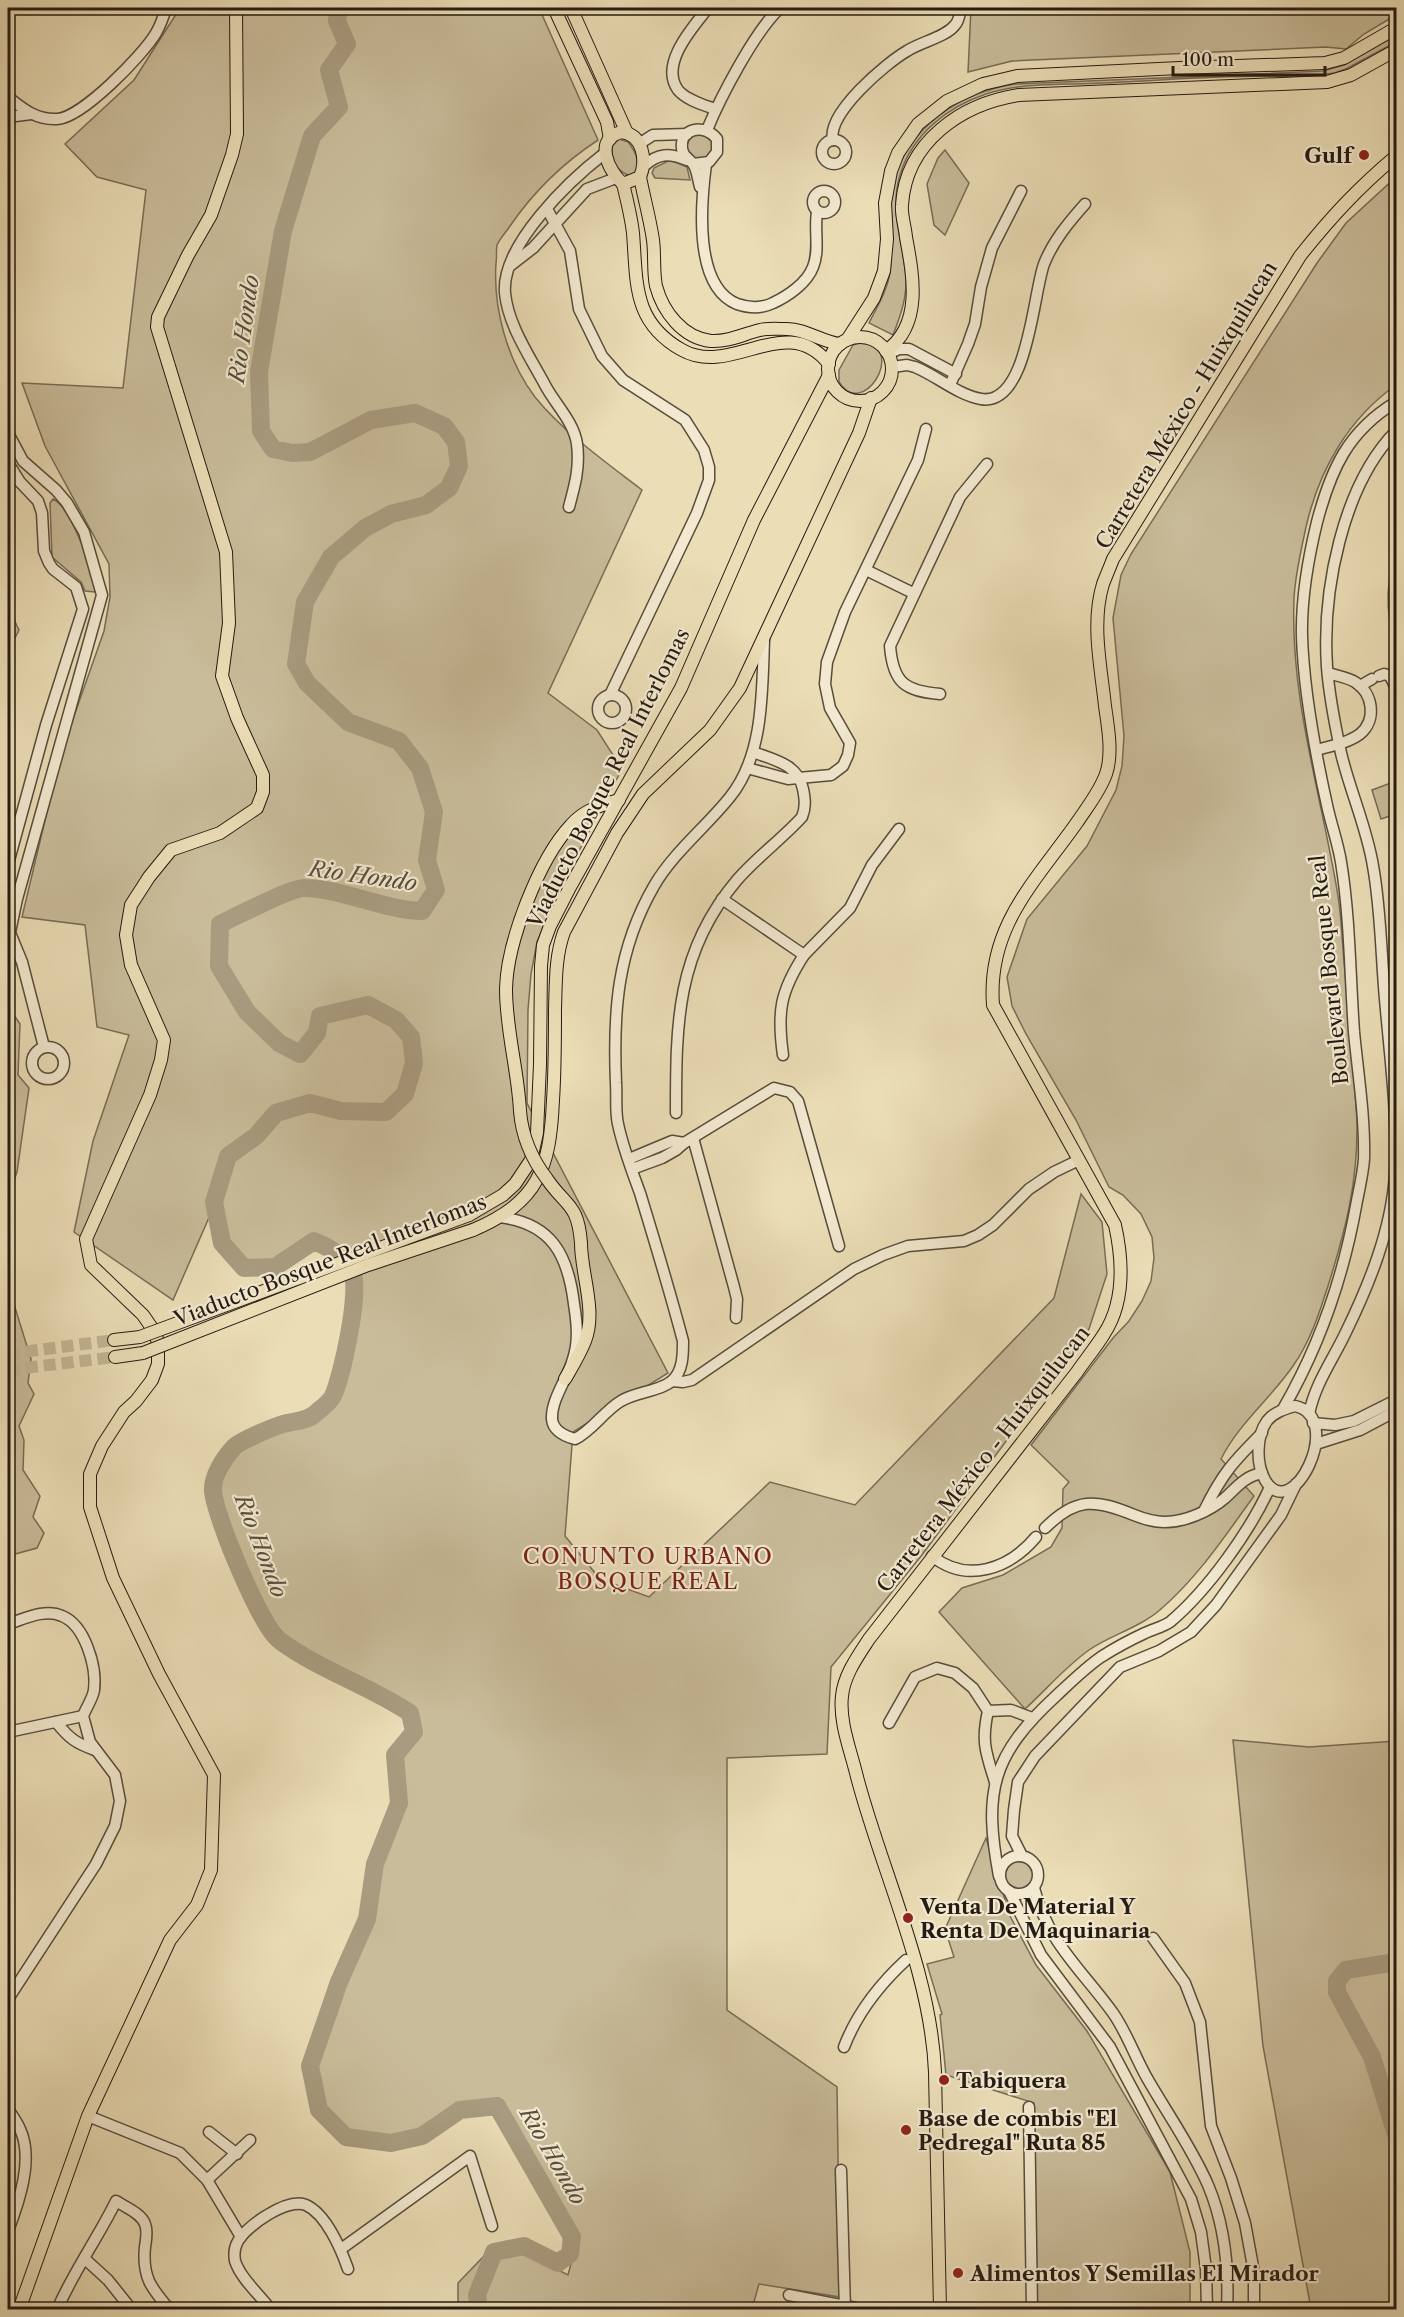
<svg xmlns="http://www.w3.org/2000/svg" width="1404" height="2317" viewBox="0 0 1404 2317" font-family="'Libre Caslon Text',serif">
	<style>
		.green { fill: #c9bc9a; stroke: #776c56; stroke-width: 1.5 }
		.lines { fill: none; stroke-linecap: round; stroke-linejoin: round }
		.river { stroke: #a89b7f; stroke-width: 18 }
		.major-tunnel { stroke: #c3b695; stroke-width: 12; stroke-dasharray: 12 6; stroke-linecap: butt }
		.minor-casing { stroke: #564c3c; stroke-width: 13 }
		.major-casing { stroke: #251b13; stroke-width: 14 }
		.minor { stroke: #f2e9d0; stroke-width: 10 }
		.major { stroke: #ebddb6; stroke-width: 12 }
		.major-bridge-casing { stroke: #251b13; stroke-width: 14; stroke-linecap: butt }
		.major-bridge { stroke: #ebddb6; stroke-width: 12 }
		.poi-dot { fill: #8f2418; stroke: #f2e9d0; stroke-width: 2 }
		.labels { text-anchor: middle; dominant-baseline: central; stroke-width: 4.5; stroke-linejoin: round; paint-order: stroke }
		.poi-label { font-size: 21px; font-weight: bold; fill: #251b13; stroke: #f2e9d0; text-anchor: start }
		.street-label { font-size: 21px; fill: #251b13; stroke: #f2e9d0 }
		.water-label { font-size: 22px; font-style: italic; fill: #594e3e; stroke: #f2e9d0 }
		.neighbourhood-label { font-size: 22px; letter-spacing: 1.5px; fill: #7a1f14; stroke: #f2e9d0 }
	</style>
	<rect width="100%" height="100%" fill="#ebddb6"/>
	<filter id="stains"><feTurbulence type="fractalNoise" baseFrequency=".00333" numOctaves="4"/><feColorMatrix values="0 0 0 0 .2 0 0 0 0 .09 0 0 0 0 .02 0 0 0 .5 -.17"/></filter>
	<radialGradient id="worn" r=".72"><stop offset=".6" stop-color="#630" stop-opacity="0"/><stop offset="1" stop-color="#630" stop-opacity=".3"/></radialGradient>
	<g class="green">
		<path d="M180 8H539L598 140C563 163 534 191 510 226 507 231 500 238 497 245 496 250 497 258 496 263 493 308 507 360 535 397 563 432 607 463 642 490L548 693 597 730 622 769 561 885 537 942 531 974 528 1010 527 1103 668 1373 573 1432 565 1536 600 1579 649 1597 770 1482 855 1505 1054 1298 1081 1194 1102 1222 1107 1274 1089 1329 922 1555 831 1667 827 1754 727 1758V2010L837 2087 840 2297 759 2284 752 2309H458V2283L484 2256 523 2252 568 2275 578 2237 500 2100 457 2105 420 2131 391 2137 349 2131 324 2107 316 2067 345 1985 373 1921 381 1866 405 1804 401 1757 420 1733 415 1709 394 1696 336 1668 281 1634 258 1598 225 1512 219 1490 224 1470 240 1450 283 1430 318 1420 337 1401 347 1372 362 1294 358 1270 340 1246 314 1235 273 1261 247 1262 228 1240 220 1202 228 1174 173 1300 74 1232 93 1141 129 1035 97 1027 85 925 22 917 61 753 104 631 110 597 109 564 45 446 22 383 123 388 146 190 97 177 65 144 134 80Z"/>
		<path d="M971 8H1396V15L1364 34 1346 49 1326 47 1012 61 968 72Z"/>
		<path d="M1393 37 1396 39V42L1346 69 1335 73 1303 77C1237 74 1169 80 1103 83 1065 85 1023 82 986 94 947 107 912 135 900 175 889 212 903 241 906 278 907 298 900 317 893 335L869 323C877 307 887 291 890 273 893 250 888 227 890 204 895 136 952 94 1015 84L1323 71 1344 65Z"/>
		<circle cx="700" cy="147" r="13"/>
		<path d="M619 139 628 142C637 153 639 161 636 174L632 176C617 173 611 161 612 146Z"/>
		<path d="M945 150 969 183 945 235 934 225 927 184 938 158Z"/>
		<path d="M670 160 687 167 690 180 655 178 652 173 654 168Z"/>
		<path d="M1396 177V385C1348 419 1319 470 1306 527 1301 551 1295 575 1294 599 1290 698 1321 794 1337 890 1342 917 1342 945 1345 972 1349 1022 1354 1072 1357 1121 1358 1182 1346 1229 1328 1286 1319 1314 1310 1342 1293 1366 1271 1398 1239 1423 1221 1459L1254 1496C1225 1536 1198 1577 1161 1609 1141 1627 1111 1635 1089 1650 1065 1667 1047 1689 1025 1709L939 1612 962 1588 1003 1575 1051 1547 1062 1528 1063 1489 1069 1482 1031 1445 1113 1338 1129 1321 1142 1301 1151 1281 1154 1258 1152 1237 1141 1214 1123 1195 1109 1187 1076 1120 1026 1034 1012 1006 1007 977 1027 919 1087 846 1116 790 1122 766 1124 736 1113 618 1121 575 1131 554 1317 263 1346 223Z"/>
		<path d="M865 341C906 351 862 420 839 382V370L853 345Z"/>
		<path d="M53 499C70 506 95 573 95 592L85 591 81 582 52 557 50 503Z"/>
		<path d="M1396 542V647C1383 607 1388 582 1396 542Z"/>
		<path d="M8 607 19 630 8 652Z"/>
		<path d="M1396 781V814L1381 819 1372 790Z"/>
		<path d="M8 1006 20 1024 18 1075 29 1088 17 1172 8 1197Z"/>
		<path d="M8 1285 31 1359 28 1383 34 1394 19 1426 24 1440 23 1470 40 1496 33 1517 44 1533 37 1548 8 1556Z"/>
		<path d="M1233 1740 1309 1747 1396 1741V2309H1311L1263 2046Z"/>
		<path d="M986 1838 1010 1916 1036 1965 1087 2031 1170 2172 1190 2252V2309H1037L1034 2103 946 2075 940 2015 942 2014 927 1964 954 1957 945 1929Z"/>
		<circle cx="1019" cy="1875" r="14"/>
	</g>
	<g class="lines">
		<g class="river">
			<path d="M339 8 337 21 347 44 329 70 339 107 312 136 283 231 259 372 261 431 273 449 292 453 310 452 371 420 415 413 444 426 456 442 459 466 449 488 426 505 391 514 365 528 331 557 305 602 296 664 307 683 348 722 399 741 420 768 434 812 427 860 436 890 422 911C384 910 343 889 305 888 292 887 235 917 220 924L219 966 247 1012 279 1043 300 1054 317 1033 320 1016 368 1005 396 1020 411 1037 414 1063 405 1094 386 1112 341 1111 310 1103 276 1113 256 1136 228 1156 214 1202 222 1243 244 1268 275 1267 314 1241C330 1248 344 1255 352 1272 361 1290 342 1376 333 1396 330 1402 322 1408 317 1412 309 1421 295 1421 283 1424 273 1427 242 1440 234 1447 224 1458 212 1476 213 1491 215 1516 260 1625 279 1640 319 1670 368 1685 410 1713L414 1732 395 1755 399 1803 375 1864 367 1919 339 1982 310 2066 319 2110 346 2137 391 2143 422 2136 460 2110 497 2106 572 2237 570 2254 558 2263 524 2246 494 2252 477 2295 479 2310"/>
			<path d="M1396 1962 1346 1970 1337 1981V1992L1372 2057 1396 2134"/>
		</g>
		<g class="major-tunnel">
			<path d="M8 1354 114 1340"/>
			<path d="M8 1370 115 1357"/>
		</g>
		<defs>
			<g id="minor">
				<path d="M708 8C693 27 659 64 678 90 686 100 704 105 715 109"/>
				<path d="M8 13 10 8"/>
				<path d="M8 97C23 109 36 120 57 119 82 118 143 55 156 33 160 26 164 15 166 8"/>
				<path d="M8 117 31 114"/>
				<path d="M707 130C720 98 755 31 780 8"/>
				<circle cx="834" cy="152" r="12"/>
				<path d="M833 140C826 114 886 63 907 51 921 42 946 37 955 25 959 21 960 13 961 8"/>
				<path d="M639 144 653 135 687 134"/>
				<path d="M693 164 709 162 717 152V139C705 123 679 128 682 149 683 157 689 158 693 164 697 169 698 180 700 187"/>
				<path d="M706 164C701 202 693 286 737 304 749 308 761 309 773 303 788 296 807 283 813 267 820 250 814 230 817 212"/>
				<path d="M644 166C658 153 669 153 687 160"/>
				<circle cx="824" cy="202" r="11"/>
				<path d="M547 209 570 251 579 309 602 356 623 380 685 420 704 450 709 467V480L697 513 610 695"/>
				<path d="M511 265 533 248 587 189 616 178"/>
				<path d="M888 354 899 349H909L956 374"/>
				<path d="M892 367 907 365 915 367C937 376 958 395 981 399 1028 407 1033 293 1044 264 1053 241 1069 222 1085 204"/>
				<path d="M950 385 968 344 975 324 981 287 992 248 1021 191"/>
				<path d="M8 433 23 461 56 490 67 503 84 532 102 595 17 899 10 932"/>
				<path d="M8 463 20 482 38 501 42 513 44 551 49 563 53 569 76 587 83 609 46 725 8 864"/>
				<path d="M569 507C575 485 580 467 577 444 574 422 555 404 545 385 530 357 508 325 505 293 501 245 570 180 605 153"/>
				<path d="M866 570 913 593"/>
				<path d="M1379 676 1384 674 1390 676 1396 688"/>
				<path d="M1360 686 1372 679"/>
				<path d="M940 694C905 691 893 683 890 646L960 497 987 464"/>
				<circle cx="612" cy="709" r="14"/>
				<path d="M1316 750C1331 746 1348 743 1360 734 1377 720 1373 693 1355 682 1347 677 1337 676 1328 673"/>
				<path d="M747 768 788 779 831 775 843 766 848 755 850 743 830 708 825 684 827 662 845 612 918 460 926 429"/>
				<path d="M722 899 804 955C780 992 777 1012 783 1055"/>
				<path d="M8 928 22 962 44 1047"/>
				<path d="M804 955 850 908 872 865 899 829"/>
				<circle cx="48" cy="1063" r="16"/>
				<path d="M676 1113C676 1024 676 952 737 880 757 857 782 839 802 817 806 807 805 799 803 789 798 764 774 760 753 752"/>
				<path d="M693 1138 734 1287 737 1299 736 1318"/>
				<path d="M629 1159 672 1141 684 1143"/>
				<path d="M632 1169 662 1158 676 1150 684 1143 774 1088 790 1092 798 1101 839 1246"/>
				<path d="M499 1217C552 1223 568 1255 574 1304 577 1323 579 1341 573 1359 568 1378 551 1399 552 1419 553 1431 564 1436 575 1439 592 1431 604 1411 621 1401 635 1392 662 1391 673 1380 683 1370 683 1355 683 1341 670 1292 655 1242 640 1193 632 1171 623 1148 618 1124 615 1111 617 1097 616 1083 613 1012 617 950 654 886 673 853 706 827 730 797 764 755 762 691 764 640"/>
				<path d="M672 1381 683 1382 692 1380 854 1269 883 1255 908 1246 964 1241 978 1235 993 1225 1029 1189 1054 1172 1079 1160"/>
				<path d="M1295 1406C1346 1417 1292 1527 1265 1480 1256 1464 1256 1436 1267 1421 1274 1412 1285 1409 1295 1406Z"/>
				<path d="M1283 1409C1320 1345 1343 1278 1356 1206 1359 1190 1363 1174 1364 1159 1365 1116 1358 1074 1354 1032 1350 976 1350 917 1341 862 1338 843 1331 824 1327 805 1315 751 1304 693 1302 637 1301 598 1308 559 1317 522 1331 469 1348 431 1396 402"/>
				<path d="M1309 1414C1315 1384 1332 1361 1345 1334 1369 1285 1392 1229 1395 1173 1398 1116 1390 1057 1385 999 1381 955 1381 910 1373 866 1367 828 1350 791 1341 753 1335 725 1329 695 1327 667 1322 592 1342 486 1396 431"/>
				<path d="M1313 1423 1335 1425 1354 1421 1396 1400"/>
				<path d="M1316 1444 1360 1430 1396 1411"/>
				<path d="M1204 1511C1222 1474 1233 1462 1262 1433"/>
				<path d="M1045 1528C1076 1497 1095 1499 1134 1515 1144 1519 1153 1522 1165 1522 1185 1522 1210 1511 1225 1498 1237 1487 1245 1476 1262 1473"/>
				<path d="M932 1556C967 1584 1009 1569 1036 1537"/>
				<path d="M8 1624C24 1619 45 1608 62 1616 85 1625 97 1667 94 1690 93 1698 86 1708 83 1716"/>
				<path d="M988 1711 1011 1710 1032 1718"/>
				<path d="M56 1722C69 1738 75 1743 95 1750"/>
				<path d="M889 1723 915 1677 937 1668 955 1673 973 1688 988 1711C981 1742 986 1753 995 1782"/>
				<path d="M8 1732 83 1716"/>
				<circle cx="1019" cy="1875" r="19"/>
				<path d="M1022 1856 1012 1836 1014 1810 1018 1782 1035 1756 1120 1667 1159 1651 1191 1632 1216 1605 1281 1515 1296 1484"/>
				<path d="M999 1876C983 1791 992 1755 1056 1696 1070 1683 1085 1668 1101 1657 1115 1648 1130 1640 1145 1633 1153 1629 1163 1627 1170 1622 1208 1590 1250 1531 1270 1487"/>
				<path d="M1034 1888C1048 1943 1082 1970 1113 2013 1127 2033 1135 2057 1147 2078 1167 2113 1192 2148 1208 2185 1224 2223 1229 2268 1227 2310"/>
				<path d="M1009 1891 1041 1955 1110 2047 1191 2199 1201 2232 1206 2269 1207 2310"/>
				<path d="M1153 1938 1185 1983 1200 2022 1211 2126 1231 2178 1245 2223 1254 2272V2310"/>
				<path d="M8 1999 96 1864 115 1826 120 1801 115 1775 90 1742 83 1716"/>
				<path d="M844 2047C857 2013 880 1984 906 1960"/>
				<path d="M1029 2107 1032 2310"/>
				<path d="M8 2109C12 2115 17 2122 20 2129 34 2159 19 2202 8 2231"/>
				<path d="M88 2116 180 2153 207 2180 241 2237"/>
				<path d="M209 2132 237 2154"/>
				<path d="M841 2170 845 2310"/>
				<path d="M207 2180 250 2140"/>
				<path d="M341 2249 470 2156 492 2226"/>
				<path d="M85 2259 108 2280 132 2310"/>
				<path d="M789 2295 866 2310"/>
				<path d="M57 2310C73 2272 98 2238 116 2201 125 2207 141 2213 145 2224 148 2231 146 2240 145 2247 142 2277 151 2288 170 2310"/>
				<path d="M271 2310C260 2295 241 2279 235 2261 234 2255 234 2249 237 2243 244 2227 288 2197 306 2205 326 2214 341 2249 348 2269"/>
			</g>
			<g id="major">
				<path d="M554 8 607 122 610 139"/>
				<path d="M571 8 627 133"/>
				<path d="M622 132C643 135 647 160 640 177L623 184C608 171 593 138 622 132Z"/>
				<path d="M640 177C644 198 650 219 653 240 655 255 653 271 656 286 663 312 683 338 711 341 729 342 743 334 760 330 769 328 778 329 787 329 806 329 822 342 840 344"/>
				<path d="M623 184C627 200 631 216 633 233 637 282 632 322 682 350 732 378 786 310 829 364"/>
				<circle cx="860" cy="369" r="32"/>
				<path d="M847 340 874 298 884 271 887 239 885 203 891 171 898 153 918 124 947 101 983 84 1017 76 1179 68 1325 63 1344 58 1396 28"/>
				<path d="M886 351C923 325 913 275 906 237 905 226 901 215 902 205 906 142 961 104 1019 95L1327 82 1351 75 1396 50"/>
				<path d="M520 1111C518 1070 506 1031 506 989 507 942 539 859 571 825 584 810 601 805 619 800"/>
				<path d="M469 1215 503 1195 515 1184 531 1160 537 1133 540 1064 541 966 543 945 550 926 570 887 681 688 754 520 829 375"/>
				<path d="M473 1230C539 1202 550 1168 553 1100 555 1070 555 1039 555 1009 556 982 555 957 564 932L617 833 643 794 710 730 740 688 859 433 871 398"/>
				<path d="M114 1340 140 1337"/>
				<path d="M115 1357 143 1353"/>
				<path d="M565 1379C572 1367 580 1354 585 1341 597 1311 581 1274 581 1243"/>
				<path d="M19 2310 88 2116 170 1940 197 1905 211 1870 214 1775 159 1674 113 1578 90 1507V1474L102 1446 124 1412 136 1401 152 1380 158 1364V1345L156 1334 143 1315 91 1265 86 1239 150 1095 161 1060 164 1040 131 965 126 935 131 905 149 877 171 850 220 833 257 808 263 792V775L237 718 222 676 229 623 226 552 157 327 158 317 188 255 211 215 232 155 237 134 236 8"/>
				<path d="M940 2310 935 2072C931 1973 882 1872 857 1777 851 1751 839 1723 842 1696 844 1675 858 1656 869 1639L1077 1372C1086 1359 1096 1347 1104 1334 1125 1302 1123 1261 1115 1225L993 1005C987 926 1036 881 1078 821 1088 806 1100 791 1106 774 1113 754 1108 727 1105 706 1101 667 1091 623 1103 584 1106 576 1110 567 1113 559L1300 256C1331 217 1358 188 1396 156"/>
			</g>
		</defs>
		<use href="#minor" class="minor-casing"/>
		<use href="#major" class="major-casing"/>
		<use href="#minor" class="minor"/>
		<use href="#major" class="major"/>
		<defs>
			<g id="major-bridge">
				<path d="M520 1111C522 1137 531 1158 547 1179 566 1207 578 1203 581 1243"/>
				<path d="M140 1337 469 1215"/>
				<path d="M143 1353 368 1265 473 1230"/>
			</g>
		</defs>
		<use href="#major-bridge" class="major-bridge-casing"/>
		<use href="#major-bridge" class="major-bridge"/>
	</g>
	<g class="poi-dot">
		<circle cx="1364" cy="155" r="6"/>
		<circle cx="908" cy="1918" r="6"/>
		<circle cx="944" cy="2080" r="6"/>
		<circle cx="906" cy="2130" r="6"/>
		<circle cx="958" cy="2273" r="6"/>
	</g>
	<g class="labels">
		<g class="poi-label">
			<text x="1352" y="155" text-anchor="end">Gulf</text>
			<text x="920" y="1906">Venta De Material Y<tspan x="920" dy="24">Renta De Maquinaria</tspan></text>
			<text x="956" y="2080">Tabiquera</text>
			<text x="918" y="2118">Base de combis "El<tspan x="918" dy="24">Pedregal" Ruta 85</tspan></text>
			<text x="970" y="2273">Alimentos Y Semillas El Mirador</text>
		</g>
		<g class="street-label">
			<text transform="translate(1186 405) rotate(-59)">Carretera México - Huixquilucan</text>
			<text transform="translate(608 778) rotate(-63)">Viaducto Bosque Real Interlomas</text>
			<text transform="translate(1329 970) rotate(-96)">Boulevard Bosque Real</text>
			<text transform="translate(330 1260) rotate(-21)">Viaducto Bosque Real Interlomas</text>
			<text transform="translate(983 1459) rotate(-52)">Carretera México - Huixquilucan</text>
		</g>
		<g class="water-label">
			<text transform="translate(244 329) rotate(-82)">Rio Hondo</text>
			<text transform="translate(363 876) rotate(8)">Rio Hondo</text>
			<text transform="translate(261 1546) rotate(69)">Rio Hondo</text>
			<text transform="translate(553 2156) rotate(60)">Rio Hondo</text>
		</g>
		<g class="neighbourhood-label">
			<text x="648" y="1556">CONUNTO URBANO<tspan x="648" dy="25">BOSQUE REAL</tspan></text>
		</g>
	</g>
	<rect width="1404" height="2317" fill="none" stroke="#ebddb6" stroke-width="30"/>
	<rect x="9" y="9" width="1386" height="2299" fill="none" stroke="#251b13" stroke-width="3"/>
	<rect x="15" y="15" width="1374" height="2287" fill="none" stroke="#251b13" stroke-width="1.5"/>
	<path d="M1173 66v9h152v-9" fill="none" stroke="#251b13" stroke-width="3"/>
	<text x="1182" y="66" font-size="18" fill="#251b13" stroke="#f2e9d0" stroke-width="4.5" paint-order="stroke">100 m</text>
	<rect width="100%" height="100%" filter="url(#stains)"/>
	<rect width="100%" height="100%" fill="url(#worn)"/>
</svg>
